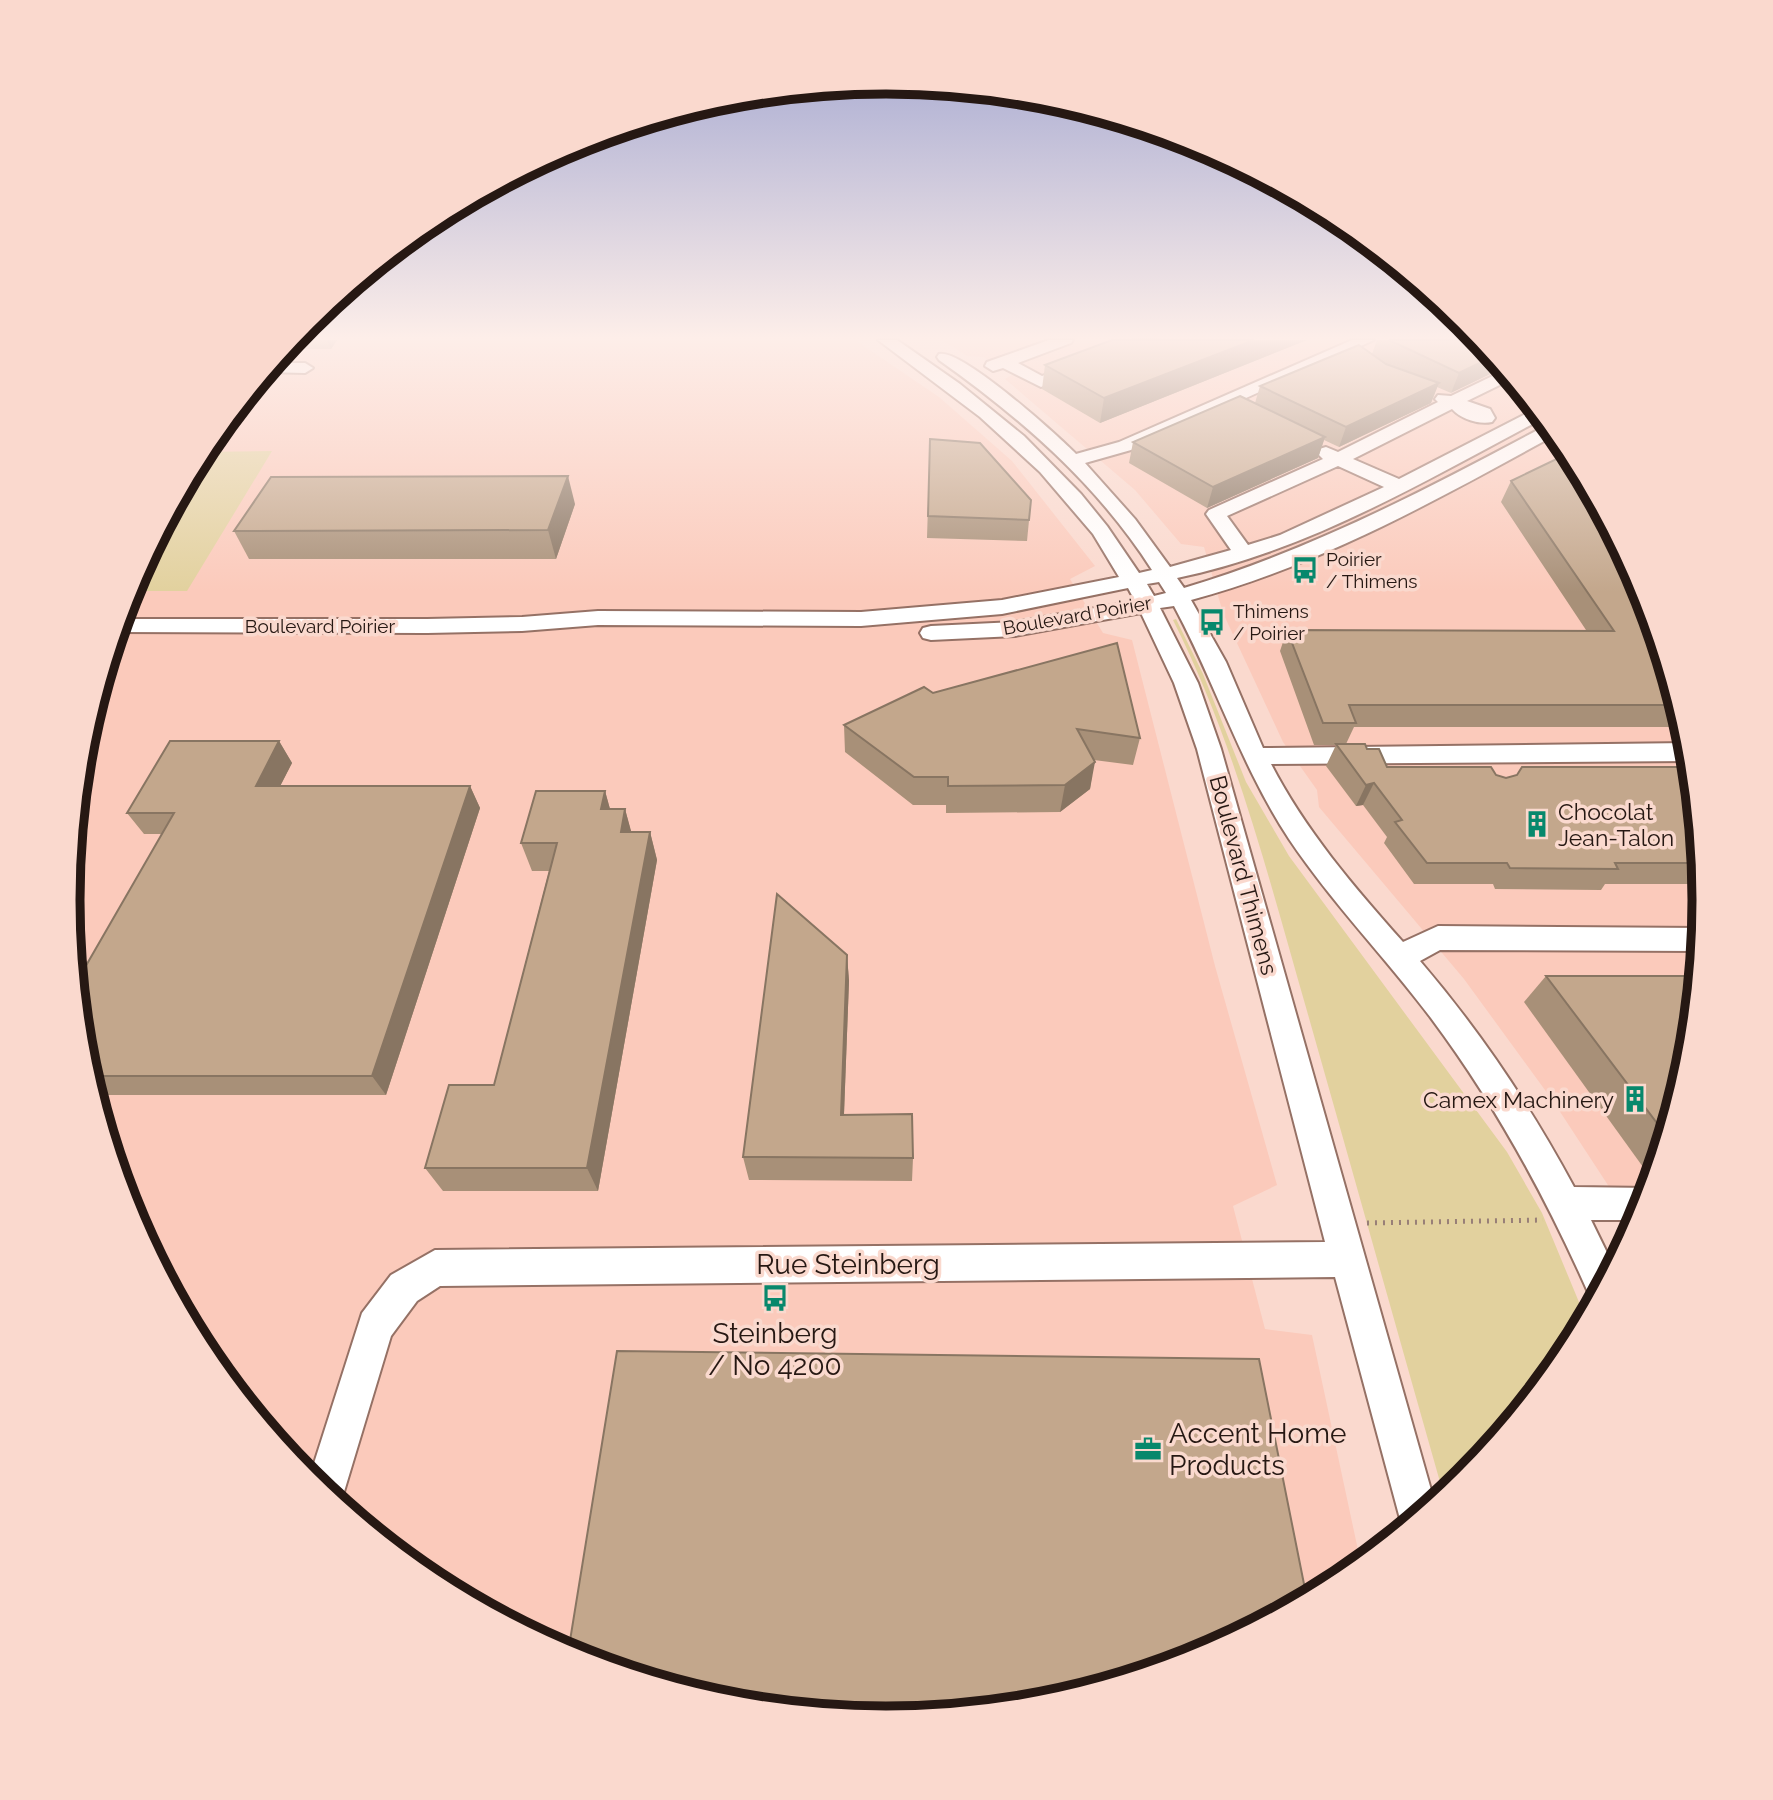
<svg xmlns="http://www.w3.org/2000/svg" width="1773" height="1800" viewBox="0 0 1773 1800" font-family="Raleway,sans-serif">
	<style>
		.built { fill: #fbcabb }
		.green { fill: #e2d19e }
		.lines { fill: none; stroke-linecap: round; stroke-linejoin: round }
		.minor-casing { stroke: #957165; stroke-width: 4 }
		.path { stroke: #987f77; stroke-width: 5; stroke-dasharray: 2 6; stroke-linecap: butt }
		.minor { fill: #fff; fill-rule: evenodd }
		.wall { fill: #a89078 }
		.shaded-wall { fill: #887562 }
		.building { fill: #c3a78c; stroke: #887562; stroke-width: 2 }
		.labels { text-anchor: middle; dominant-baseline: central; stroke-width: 7; stroke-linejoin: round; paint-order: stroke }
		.far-poi-label { font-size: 19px; fill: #261813; stroke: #fad9ce; text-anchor: start }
		.far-street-label { font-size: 19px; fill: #261813; stroke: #fad9ce }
		.poi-label { font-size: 23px; fill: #261813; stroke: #fad9ce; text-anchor: start }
		.street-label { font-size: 23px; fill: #261813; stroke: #fad9ce }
		.near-street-label { font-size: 28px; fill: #261813; stroke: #fad9ce }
		.near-poi-label { font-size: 28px; fill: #261813; stroke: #fad9ce }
		.rim { fill: none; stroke: #261813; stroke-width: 9 }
	</style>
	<rect width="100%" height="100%" fill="#fad9ce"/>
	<g class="built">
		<path d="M293 340H855L939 397 1012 461 1095 566 1070 579 1103 633 1132 640 1215 966 1277 1185 1233 1206 1265 1329 1312 1335 1361 1564 1341 1581 1199 1656H573L432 1580 308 1478 206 1354 130 1213 84 1059 68 900 84 740 131 587 206 445Z"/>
		<path d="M942 340H1481L1567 446 1643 587 1689 741 1705 900 1689 1060 1642 1213 1633 1231 1619 1202 1553 1101 1464 979 1319 807 1317 790 1283 742 1223 613 1204 547 1181 544 1135 490 1005 379 1015 373 983 357 967 356Z"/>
	</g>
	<g class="green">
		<path d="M272 451 187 591H129L203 452Z"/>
		<path d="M1176 619 1203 674 1246 782 1289 856 1507 1152 1542 1213 1586 1319 1567 1355 1465 1479 1444 1496C1398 1334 1353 1173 1307 1011 1269 879 1235 743 1173 620Z"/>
	</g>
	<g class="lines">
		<defs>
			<g id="minor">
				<path d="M878 340H897L960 384 1024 436 1081 494 1107 526 1139 573 1152 570C1098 485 1021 418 939 360L937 357 939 354C961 348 1057 435 1076 454L1119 442 1352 340H1374L1131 450 1085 463 1135 519 1170 567 1231 550 1206 514 1209 510 1323 459 1317 453 1319 449 1326 447 1338 452 1438 402 1435 399 1438 395 1451 396 1505 370 1512 379 1467 401 1490 409 1495 418 1492 422C1479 425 1461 419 1452 409L1353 459 1399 479 1535 409 1544 418C1426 480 1309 551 1177 578L1184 588C1314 549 1427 489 1547 425L1550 424 1557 434C1440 498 1322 565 1191 600L1226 662 1263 748 1689 743 1690 761 1271 764C1305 830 1354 887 1403 942L1438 926 1702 928 1700 951 1440 950 1420 961C1480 1031 1531 1107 1574 1187L1650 1188 1639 1220H1591L1614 1267 1596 1301 1591 1299C1547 1199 1496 1105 1431 1018 1385 957 1332 903 1289 839 1241 766 1215 682 1174 606L1160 608 1198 683 1221 749 1435 1504 1403 1530 1335 1277 440 1286 417 1301 391 1336 340 1505 309 1479 362 1313 391 1275 435 1250 1325 1242 1197 749 1174 683 1141 613 1015 636 931 640 923 638 920 633 923 628 931 626 1015 622 1135 601 1128 588 1002 614 861 626 598 625 522 631 427 633 117 632 121 619H427L522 617 598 611 861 612 1002 600 1119 577 1093 534 1040 472 980 417ZM1338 466 1384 487 1280 535 1248 545 1227 516ZM1159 582 1166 593 1154 596 1147 584Z"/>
				<path d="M1049 340H1073L1071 343 1018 363 1042 376 1134 340H1157L1155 343 1041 387 1003 368 993 371 985 366 987 362Z"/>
				<path d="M274 363H305L313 368 305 373 266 372Z"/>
			</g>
		</defs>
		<use href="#minor" class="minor-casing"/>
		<path class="path" d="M1367 1223 1543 1220"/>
		<use href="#minor" class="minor"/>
	</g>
	<g class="wall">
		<path d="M293 340H337L331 349H285Z"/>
		<path d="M1112 340H1307L1100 423 1042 389 1045 365Z"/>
		<path d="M1377 340H1481L1451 393 1437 387 1431 403 1339 447 1324 440 1318 458 1207 508 1129 463 1133 442 1255 403 1260 386 1372 354Z"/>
		<path d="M930 439 1031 500 1027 541 927 538Z"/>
		<path d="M1511 481 1643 587 1685 727H1354L1346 744 1367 749 1387 767 1496 775 1506 778 1692 767 1704 888 1701 884H1605L1601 890 1495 889 1493 884H1414L1384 843 1387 837 1363 805 1356 806 1326 766 1336 745H1314L1280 651 1287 630H1586L1501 502Z"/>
		<path d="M575 504 556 559H249L234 531Z"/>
		<path d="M933 693 1140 738 1133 765 1094 760 1090 789 1060 812 946 813V805H913L845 752 844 725Z"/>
		<path d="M279 741 292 763 280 786H470L480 808 386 1095H95L84 1059 161 834H144L127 813Z"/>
		<path d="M605 791 610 809H625L631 832H650L657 860 598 1191H443L425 1168 494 1085 549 871H532L521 843Z"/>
		<path d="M847 955 849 981 844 1115 913 1158 912 1181 749 1180 743 1157Z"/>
		<path d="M1546 976 1689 1060 1656 1167H1643L1524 1002Z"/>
	</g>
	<g class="shaded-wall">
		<path d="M327 340H337L331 349Z"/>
		<path d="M1254 340H1307L1100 423 1104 398Z"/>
		<path d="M1494 356 1503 368 1451 393 1459 373Z"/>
		<path d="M1439 383 1431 403 1339 447 1346 427Z"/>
		<path d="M1325 437 1318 458 1207 508 1213 487Z"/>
		<path d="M568 476 575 504 556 559 548 530Z"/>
		<path d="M279 741 292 763 269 808 256 786Z"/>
		<path d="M1095 762 1090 789 1060 812 1065 785Z"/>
		<path d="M1374 783 1363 805 1356 806 1366 785Z"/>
		<path d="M470 786 480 808 386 1095 372 1076Z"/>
		<path d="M605 791 613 820 601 809Z"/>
		<path d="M625 809 633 838 621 832Z"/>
		<path d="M650 832 657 860 598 1191 587 1168Z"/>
		<path d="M847 955 849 981 843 1139 841 1115Z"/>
	</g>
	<g class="building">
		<path d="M1112 340H1254L1104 398 1045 365Z"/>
		<path d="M1389 340H1481L1494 356 1459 373Z"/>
		<path d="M1359 345 1386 364 1439 383 1346 427 1260 386Z"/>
		<path d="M1240 396 1325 437 1213 487 1133 442Z"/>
		<path d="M930 439 980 443 1031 500 1029 520 928 516Z"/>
		<path d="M1569 453H1571L1643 587 1678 705H1349L1356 723H1323L1287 630 1614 631 1511 481Z"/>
		<path d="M568 476 548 530 234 531 271 477Z"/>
		<path d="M1117 643 1140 738 1077 729 1095 762 1065 785 948 786V777H914L844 725 924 687 933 693Z"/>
		<path d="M170 741H279L256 786H470L372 1076H89L84 1059 76 983 174 813H127Z"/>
		<path d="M1336 744H1365L1367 749H1379L1387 767H1491L1496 775 1506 778 1517 775 1522 767H1692L1701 863H1615L1618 869 1510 868 1507 863H1427L1395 822 1402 820 1374 783 1366 785Z"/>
		<path d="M536 791H605L601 809H625L621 832H650L587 1168H425L449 1085H494L557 843H521Z"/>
		<path d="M777 894 847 955 841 1115 912 1114 913 1158 743 1157Z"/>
		<path d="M1546 976H1697L1689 1060 1666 1135Z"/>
		<path d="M617 1351 1259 1359 1307 1599 1199 1656 1046 1703 886 1718 726 1702 573 1656 568 1653Z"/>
	</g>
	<linearGradient id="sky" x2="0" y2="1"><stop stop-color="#9aa0ce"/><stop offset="0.57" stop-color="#fdeee9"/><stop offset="1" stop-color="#fdeee9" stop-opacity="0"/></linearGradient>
	<rect width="1773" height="592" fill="url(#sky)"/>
	<defs>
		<symbol id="bus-bare" viewBox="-9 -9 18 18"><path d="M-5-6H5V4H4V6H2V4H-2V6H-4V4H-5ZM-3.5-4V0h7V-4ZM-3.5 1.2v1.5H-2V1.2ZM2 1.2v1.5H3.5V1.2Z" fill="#07886c" stroke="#fad9ce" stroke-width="2.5" paint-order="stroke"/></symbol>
		<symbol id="building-bare" viewBox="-9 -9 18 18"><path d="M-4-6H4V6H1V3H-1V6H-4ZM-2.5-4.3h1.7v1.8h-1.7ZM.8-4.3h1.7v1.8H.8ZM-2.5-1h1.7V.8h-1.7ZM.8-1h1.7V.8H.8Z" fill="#07886c" stroke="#fad9ce" stroke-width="2.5" paint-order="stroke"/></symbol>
		<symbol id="office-bare" viewBox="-9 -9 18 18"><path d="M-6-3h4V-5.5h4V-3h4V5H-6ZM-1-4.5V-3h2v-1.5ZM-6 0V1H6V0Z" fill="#07886c" stroke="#fad9ce" stroke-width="2.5" paint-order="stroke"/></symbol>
	</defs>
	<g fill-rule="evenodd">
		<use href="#bus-bare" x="1286" y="551" width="38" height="38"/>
		<use href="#bus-bare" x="1193" y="603" width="38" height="38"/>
		<use href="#building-bare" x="1518" y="805" width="38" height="38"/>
		<use href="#building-bare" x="1616" y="1080" width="38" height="38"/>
		<use href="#bus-bare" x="756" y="1279" width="38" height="38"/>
		<use href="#office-bare" x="1129" y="1430" width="38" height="38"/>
	</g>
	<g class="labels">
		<g class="far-poi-label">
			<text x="1326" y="559">Poirier<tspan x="1326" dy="22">/ Thimens</tspan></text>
			<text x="1233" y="611">Thimens<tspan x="1233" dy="22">/ Poirier</tspan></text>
		</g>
		<g class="far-street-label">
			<text transform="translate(1077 615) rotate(-10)">Boulevard Poirier</text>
			<text x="320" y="626">Boulevard Poirier</text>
		</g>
		<g class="poi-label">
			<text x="1558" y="811">Chocolat<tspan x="1558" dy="26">Jean-Talon</tspan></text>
			<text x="1614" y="1099" text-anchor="end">Camex Machinery</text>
		</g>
		<g class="street-label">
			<text transform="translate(1244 875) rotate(75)">Boulevard Thimens</text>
		</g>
		<g class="near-street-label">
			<text x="848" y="1264">Rue Steinberg</text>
		</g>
		<g class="near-poi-label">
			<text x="775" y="1333">Steinberg<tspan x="775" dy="32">/ No 4200</tspan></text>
			<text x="1169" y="1433" text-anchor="start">Accent Home<tspan x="1169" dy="32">Products</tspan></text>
		</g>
	</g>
	<path d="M0 0H1773V1800H0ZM80 900a806 806 0 1 1 1612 0a806 806 0 1 1-1612 0Z" fill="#fad9ce" fill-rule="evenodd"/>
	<path class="rim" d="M80 900a806 806 0 1 1 1612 0a806 806 0 1 1-1612 0Z"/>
</svg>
